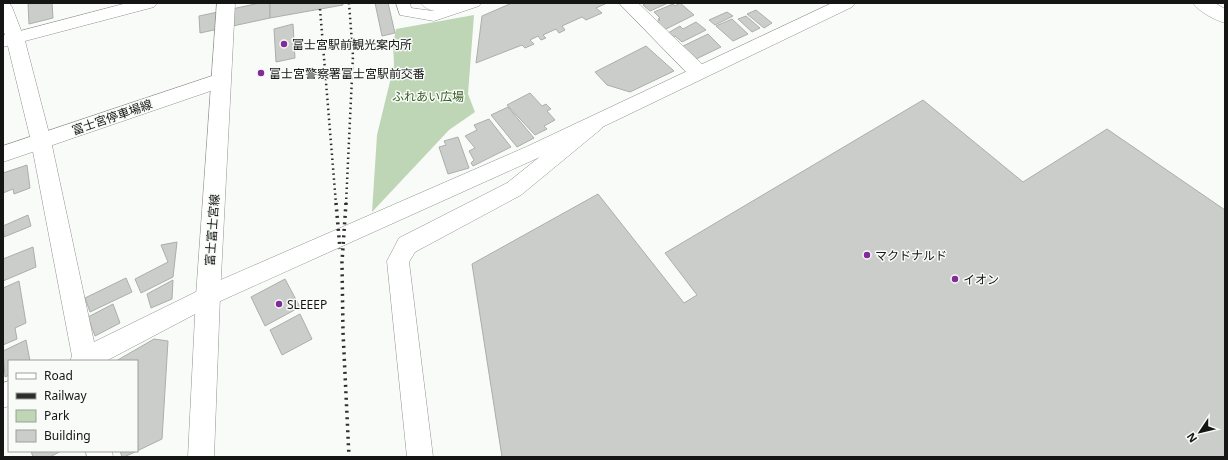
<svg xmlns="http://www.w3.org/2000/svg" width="1228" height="460" viewBox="0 0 1228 460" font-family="'Noto Sans','Noto Sans JP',sans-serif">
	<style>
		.green { fill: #bed6b6 }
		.building { fill: #cbcdca; stroke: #acaeab }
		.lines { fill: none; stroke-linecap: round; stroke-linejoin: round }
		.pedestrian-casing { stroke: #919390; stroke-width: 1 }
		.minor-casing { stroke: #919390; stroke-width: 1 }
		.tertiary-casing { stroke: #919390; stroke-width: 1 }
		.secondary-casing { stroke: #919390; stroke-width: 1 }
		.primary-casing { stroke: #919390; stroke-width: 1 }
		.pedestrian { fill: #fff; fill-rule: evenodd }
		.minor { fill: #fff; fill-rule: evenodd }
		.tertiary { fill: #fff; fill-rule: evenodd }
		.secondary { fill: #fff; fill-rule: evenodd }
		.primary { fill: #fff; fill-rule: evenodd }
		.rail-far1 { stroke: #2c2d2c; stroke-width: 2.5; stroke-dasharray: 1.5 3.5; stroke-linecap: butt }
		.rail { stroke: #2c2d2c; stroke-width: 3.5; stroke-dasharray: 2 4.5; stroke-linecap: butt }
		.poi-dot { fill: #802b99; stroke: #f8fbf7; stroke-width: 1.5 }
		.labels { text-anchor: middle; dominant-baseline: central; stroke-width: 3; stroke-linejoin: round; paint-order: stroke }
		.poi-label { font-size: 12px; fill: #141514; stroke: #f8fbf7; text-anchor: start }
		.park-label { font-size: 12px; fill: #345d22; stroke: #f8fbf7 }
		.street-label { font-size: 12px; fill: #141514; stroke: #f8fbf7 }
	</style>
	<rect width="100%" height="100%" fill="#f8fbf7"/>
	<path class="green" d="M474 15 468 94 475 112 449 130 372 212 377 135 394 65 393 44 396 29Z"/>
	<g class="building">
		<path d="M28 3H52L53 18 29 24Z"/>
		<path d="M260 3H270V18L200 33 199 16Z"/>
		<path d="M270 3H343V5L270 18Z"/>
		<path d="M375 3H388L395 33 382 36Z"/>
		<path d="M512 3H607L596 8 602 13 586 20 582 17 562 26 565 30 559 33 556 29 543 35 546 38 541 40 538 36 530 40 534 44 525 48 522 45 476 63 482 16Z"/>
		<path d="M646 3H668L650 11 643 5Z"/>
		<path d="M680 3 694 15 664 30 656 22 660 20 658 19 660 18 654 12 673 4 675 6Z"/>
		<path d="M756 10 772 23 764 28 747 14Z"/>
		<path d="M727 12 733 16 715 25 709 20Z"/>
		<path d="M746 16 760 28 752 32 738 19Z"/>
		<path d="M732 19 748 34 733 41 716 26Z"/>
		<path d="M696 22 706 30 682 42 675 36 673 37 668 33 680 26 683 29Z"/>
		<path d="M293 24 295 58 276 62 274 29Z"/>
		<path d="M708 34 721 47 694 60 681 47Z"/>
		<path d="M646 46 674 71 630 92 607 85 595 72Z"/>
		<path d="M530 93 542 106 546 104 551 109 547 111 555 120 544 126 547 129 535 135 507 105Z"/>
		<path d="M923 100 1023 182 1107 129 1225 210V457H502L472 264 598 194 684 303 697 295 665 253Z"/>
		<path d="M508 107 534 138 517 147 491 115Z"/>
		<path d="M489 119 511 147 473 166 471 163 474 160 469 151 475 148 465 136 477 130 474 125Z"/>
		<path d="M458 137 469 168 448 174 439 147 446 145 444 141Z"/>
		<path d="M27 165 30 188 14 194 13 189 3 193V173Z"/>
		<path d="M28 215 31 226 4 237 3 226Z"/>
		<path d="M177 242 173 277 141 293 135 279 168 262 161 245Z"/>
		<path d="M33 247 36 267 3 281V259Z"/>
		<path d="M126 278 132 292 90 312 85 298Z"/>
		<path d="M285 279 300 307 265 326 251 297Z"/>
		<path d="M173 280 172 299 151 308 147 294Z"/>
		<path d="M19 281 26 323 15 328 17 339 3 345V288Z"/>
		<path d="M113 304 120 323 95 336 88 317Z"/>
		<path d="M300 314 312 339 282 355 270 330Z"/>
		<path d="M154 339 168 341 162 439 137 451V361H116Z"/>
		<path d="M26 340 30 361H9V375L5 377 3 351Z"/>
		<path d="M31 451H61L50 457H33Z"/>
		<path d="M120 451H137L124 457H122Z"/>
	</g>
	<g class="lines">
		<defs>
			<path id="pedestrian" d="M396 3H410L411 8 433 11 459 3H481L479 6 434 21 400 15Z"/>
			<g id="minor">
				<path d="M3 3H9L12 7 24 38 21 42 3 47V35H5L3 30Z"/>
				<path d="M421 3H464L461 7C448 10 430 16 421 3Z"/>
				<path d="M619 3H638L705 67 707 72 705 77 698 78 691 77Z"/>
				<path d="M594 117 601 119 604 124 601 129 521 195 415 252 409 262 433 457H407L387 261 399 238 507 183 587 119Z"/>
				<path d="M41 133 48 136 51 141 94 342 208 286 216 289 220 296 216 303 106 361H70L72 356 31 141 34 136Z"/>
				<path d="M9 381V406L3 408V383Z"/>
				<path d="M86 451H112L113 457H87Z"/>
			</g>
			<g id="tertiary">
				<path d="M127 3H157L154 7 25 41 51 141 48 146 41 149 34 146 31 141 6 38 9 34Z"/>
				<path d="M832 3H855L852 7 540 157 216 303 208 306 200 303 196 296 200 289 526 147Z"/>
				<path d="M1193 3H1215L1225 9V23C1215 20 1199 12 1193 3Z"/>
			</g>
			<path id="secondary" d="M217 3H235L220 296 214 457H188L196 296Z"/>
			<path id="primary" d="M221 73 228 75 230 80 228 85 3 162V146Z"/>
		</defs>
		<use href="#pedestrian" class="pedestrian-casing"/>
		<use href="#minor" class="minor-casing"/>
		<use href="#tertiary" class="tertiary-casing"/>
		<use href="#secondary" class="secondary-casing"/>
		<use href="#primary" class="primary-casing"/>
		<use href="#pedestrian" class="pedestrian"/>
		<use href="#minor" class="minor"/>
		<use href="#tertiary" class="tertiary"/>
		<use href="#secondary" class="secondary"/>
		<use href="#primary" class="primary"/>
		<g class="rail-far1">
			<path d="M320 9 336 204"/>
			<path d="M346 204 353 56 349 3"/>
		</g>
		<g class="rail">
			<path d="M336 203 340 249"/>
			<path d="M346 203 342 262 343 332 349 457"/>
		</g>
	</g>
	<g class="poi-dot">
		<circle cx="284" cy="44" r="4"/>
		<circle cx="261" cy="73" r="4"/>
		<circle cx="867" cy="255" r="4"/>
		<circle cx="955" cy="279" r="4"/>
		<circle cx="279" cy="304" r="4"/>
	</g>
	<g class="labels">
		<g class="poi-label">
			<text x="292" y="44">富士宮駅前観光案内所</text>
			<text x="269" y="73">富士宮警察署富士宮駅前交番</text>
			<text x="875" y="255">マクドナルド</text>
			<text x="963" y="279">イオン</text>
			<text x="287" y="304">SLEEEP</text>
		</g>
		<g class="park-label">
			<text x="428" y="96">ふれあい広場</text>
		</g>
		<g class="street-label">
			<text transform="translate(112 117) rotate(-19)">富士宮停車場線</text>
			<text transform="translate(212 230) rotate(-86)">富士富士宮線</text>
		</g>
	</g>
	<rect width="1228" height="460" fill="none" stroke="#141514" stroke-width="8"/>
	<rect x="8" y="360" width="130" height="92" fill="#f8fbf7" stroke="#9d9f9c"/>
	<rect x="16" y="373" width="20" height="6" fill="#ffffff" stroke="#9d9f9c"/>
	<text x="44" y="380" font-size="12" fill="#141514">Road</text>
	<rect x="16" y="393" width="20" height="6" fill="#2c2d2c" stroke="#9d9f9c"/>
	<text x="44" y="400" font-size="12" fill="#141514">Railway</text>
	<rect x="16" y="410" width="20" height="12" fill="#bed6b6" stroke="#9d9f9c"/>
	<text x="44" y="420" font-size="12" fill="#141514">Park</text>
	<rect x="16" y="430" width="20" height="12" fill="#cbcdca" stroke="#9d9f9c"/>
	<text x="44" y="440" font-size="12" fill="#141514">Building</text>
	<g transform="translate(1200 432) rotate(235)" stroke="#f8fbf7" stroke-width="3" paint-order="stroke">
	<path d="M0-3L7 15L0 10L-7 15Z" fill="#141514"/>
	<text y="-6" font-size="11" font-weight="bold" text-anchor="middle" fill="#141514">N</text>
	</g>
</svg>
